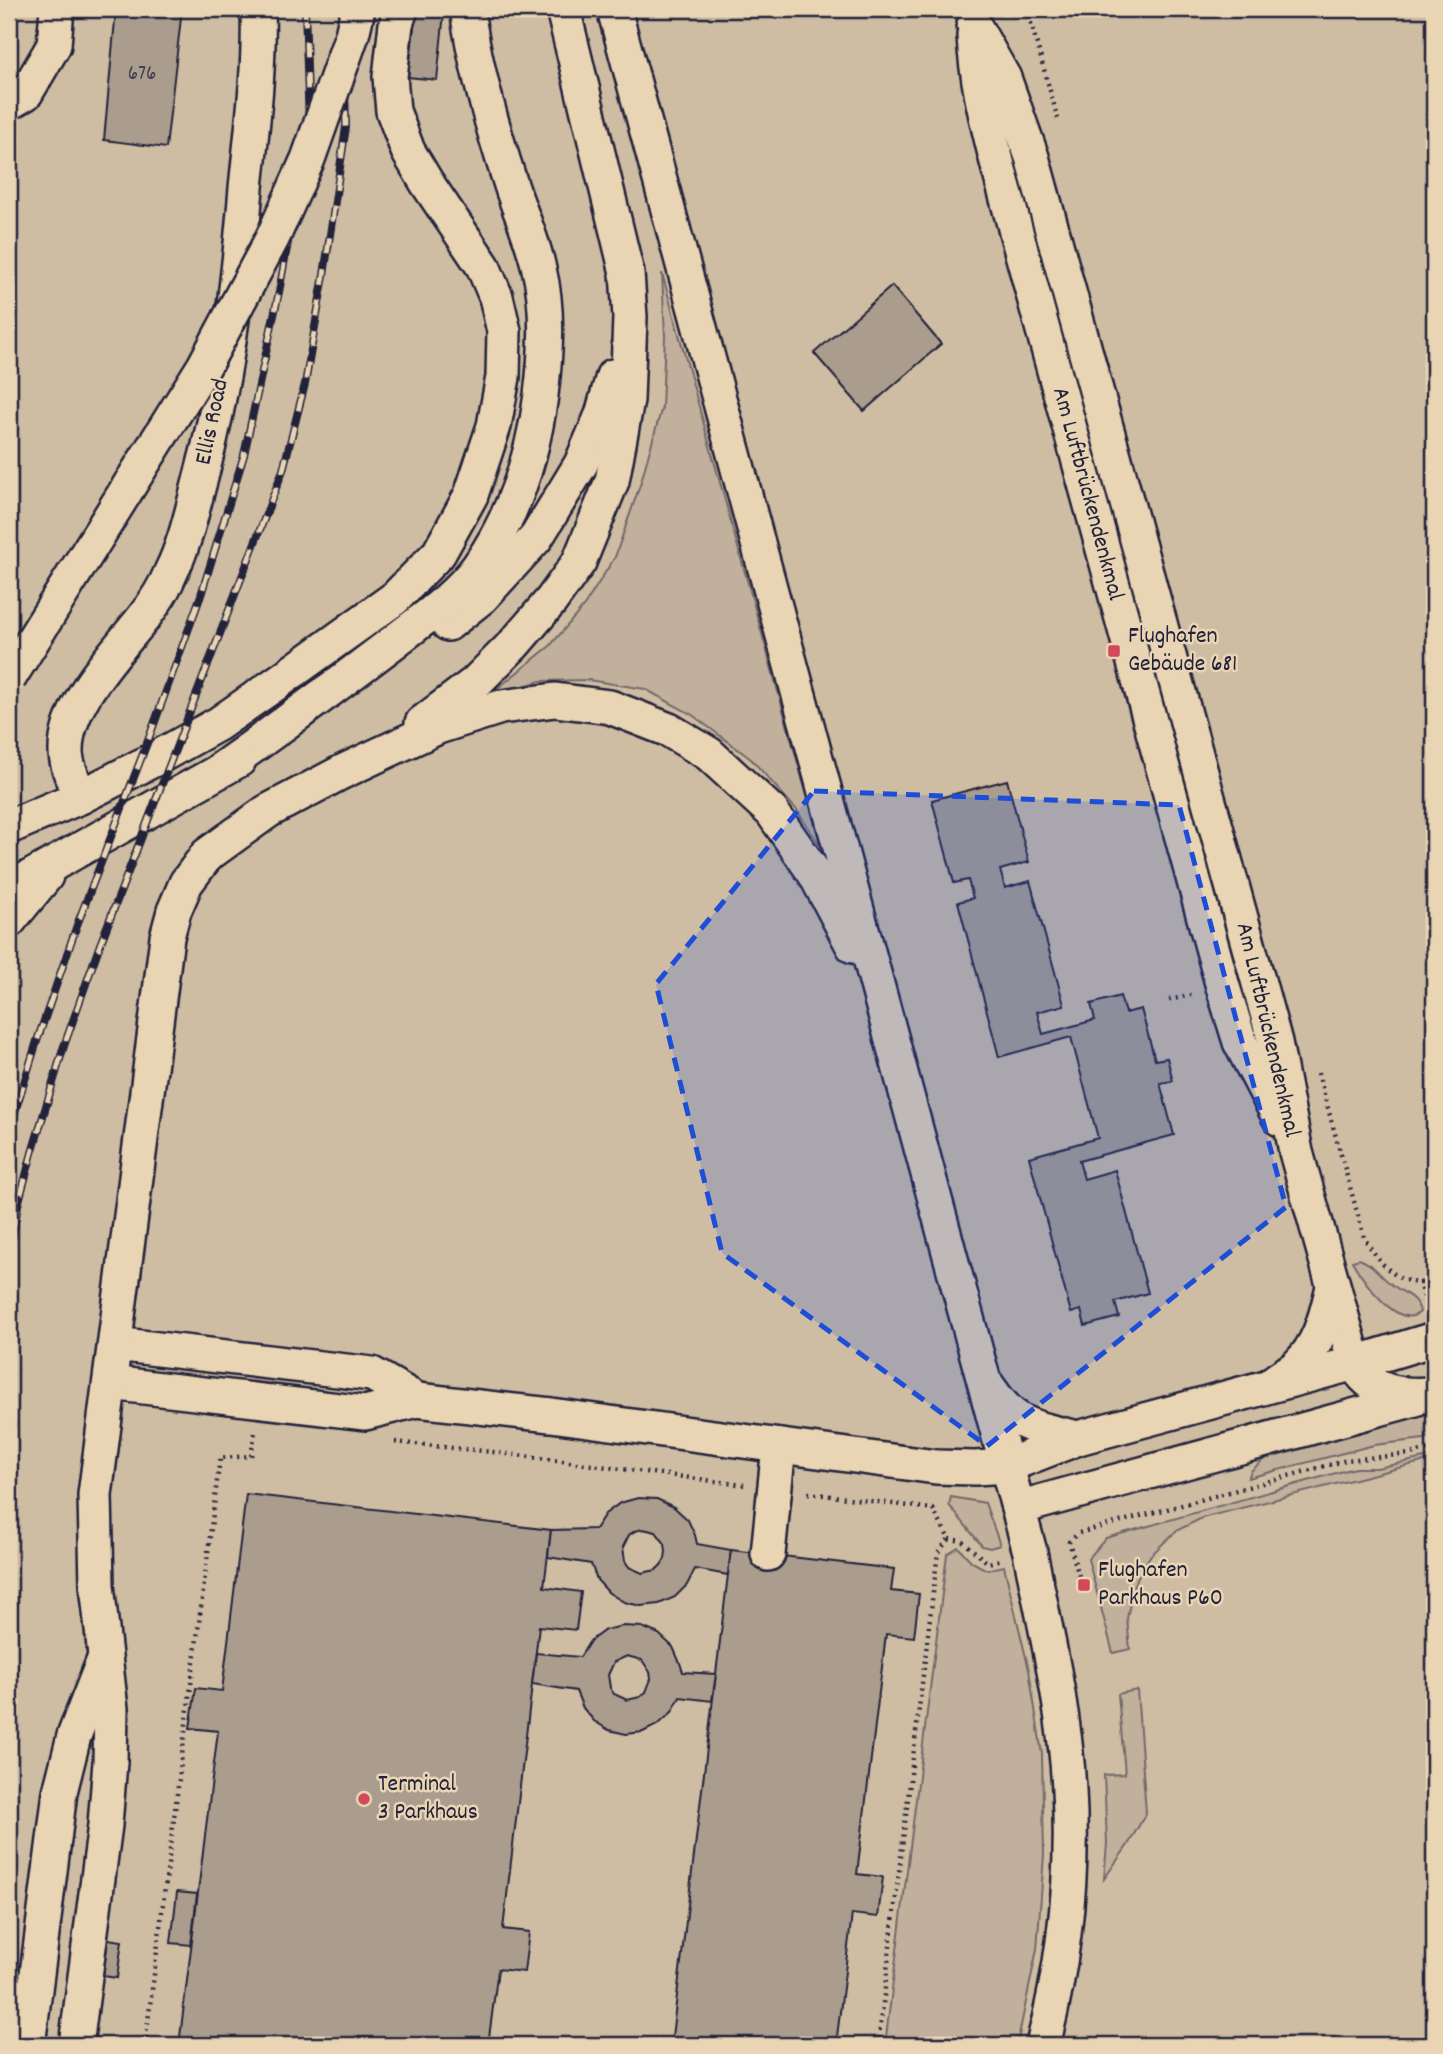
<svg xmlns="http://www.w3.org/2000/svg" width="1443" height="2054" viewBox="0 0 1443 2054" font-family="Dekko,sans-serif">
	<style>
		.built { fill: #cebca3 }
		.green { fill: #c1b09b; stroke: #72696b; stroke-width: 2 }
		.building { fill: #ab9d8e; stroke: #22223b; stroke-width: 2; fill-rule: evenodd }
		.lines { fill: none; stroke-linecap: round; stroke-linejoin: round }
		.minor-casing { stroke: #22223b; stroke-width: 38 }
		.path { stroke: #22223b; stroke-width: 4.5; stroke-dasharray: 2 5; stroke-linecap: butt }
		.minor { stroke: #e9d4b3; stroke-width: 33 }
		.rail-casing { stroke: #22223b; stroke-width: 8 }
		.rail { stroke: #e9d4b3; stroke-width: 5; stroke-dasharray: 16; stroke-linecap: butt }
		.minor-bridge-casing { stroke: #22223b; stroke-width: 38; stroke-linecap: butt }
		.minor-bridge { stroke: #e9d4b3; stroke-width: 33 }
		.marked { fill: #1d4ed8; fill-opacity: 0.2; stroke: #1d4ed8; stroke-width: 5; stroke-dasharray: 14 9; stroke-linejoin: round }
		.poi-dot { fill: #d1495b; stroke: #e9d4b3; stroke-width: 2.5 }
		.labels { text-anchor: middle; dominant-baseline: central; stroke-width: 5; stroke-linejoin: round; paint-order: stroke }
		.number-label { font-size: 21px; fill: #444150 }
		.street-label { font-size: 24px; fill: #22223b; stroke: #e9d4b3 }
		.poi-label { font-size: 24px; fill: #22223b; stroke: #e9d4b3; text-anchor: start }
	</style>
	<rect width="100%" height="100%" fill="#ddc9ac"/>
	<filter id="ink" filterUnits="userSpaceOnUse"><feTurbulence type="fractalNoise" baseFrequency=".0143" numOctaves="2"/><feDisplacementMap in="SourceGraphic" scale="14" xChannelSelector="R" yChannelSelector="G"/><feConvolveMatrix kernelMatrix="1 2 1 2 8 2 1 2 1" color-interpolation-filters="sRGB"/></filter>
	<g filter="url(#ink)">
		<rect class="built" x="9" y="9" width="1425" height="2036"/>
		<g class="green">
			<path d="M662 273 821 847 796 809 751 759 691 714 645 689 588 680 540 681 488 696 550 646 584 606 615 557 640 485 662 407 665 336Z"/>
			<path d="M1359 1259C1377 1266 1377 1274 1391 1284 1402 1293 1417 1296 1420 1312 1398 1332 1361 1277 1352 1261Z"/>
			<path d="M1434 1411V1436L1424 1439 1374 1445 1248 1478 1251 1471 1265 1458Z"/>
			<path d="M1434 1456V1459L1202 1518 1176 1531 1150 1556 1134 1584 1127 1618 1130 1649 1113 1653 1088 1559 1106 1538 1343 1471 1356 1468H1377Z"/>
			<path d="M951 1497 985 1503 1000 1545 990 1548 982 1546 949 1505Z"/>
			<path d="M958 1547 972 1562 987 1570 1004 1566 1029 1670 1042 1754 1044 1855 1037 1949 1017 2045H885L947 1554Z"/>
			<path d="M1137 1690 1146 1813 1128 1845 1104 1879 1107 1843 1104 1775 1125 1774 1118 1694Z"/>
		</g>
		<g class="building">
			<path d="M116 9H182L166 148 104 140Z"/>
			<path d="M416 10 444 13 437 80 408 77Z"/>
			<path d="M892 286 941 344 864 411 814 353Z"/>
			<path d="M1007 780 1029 862 1000 870 1005 888 1030 881 1064 1005 1037 1012 1043 1034 1095 1020 1091 1004 1120 996 1125 1013 1141 1009 1155 1060 1167 1058 1173 1081 1160 1083 1174 1135 1079 1161 1084 1179 1115 1170 1148 1293 1115 1302 1119 1317 1085 1326 1081 1310 1071 1313 1029 1157 1098 1138 1071 1037 999 1057 958 902 973 898 968 880 954 883 932 800Z"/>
			<path d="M246 1494 551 1530 544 1587 581 1592 576 1630 539 1626 503 1929 529 1932 524 1972 498 1969 488 2045H179L218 1731 190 1728 196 1688 222 1691Z"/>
			<path d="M638 1498 657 1499 674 1507 688 1520 695 1535 697 1544 731 1550 728 1575 695 1569 687 1585 675 1597 659 1604 641 1606 624 1602 609 1593 597 1580 591 1564 548 1557 551 1530 595 1529 605 1514 620 1503ZM643 1529 656 1532 665 1544 666 1551 665 1559 661 1565 656 1570 642 1573 629 1567 625 1561 623 1547 629 1535 635 1531Z"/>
			<path d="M731 1550 894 1569 891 1591 919 1594 914 1637 886 1634 857 1874 883 1877 878 1917 852 1914 836 2045H671Z"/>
			<path d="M623 1626 642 1627 659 1634 673 1647 680 1663 683 1672 716 1674 712 1701 680 1697 672 1712 659 1724 643 1732 626 1734 609 1730 594 1721 583 1708 576 1691 532 1684 536 1653 580 1657 590 1641 605 1630ZM627 1656 642 1660 650 1672 651 1679 646 1692 640 1697 627 1700 614 1694 610 1688 608 1675 614 1662Z"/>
			<path d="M177 1892 197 1894 191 1945 171 1943Z"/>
			<path d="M108 1939 122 1941 117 1978 103 1976Z"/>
		</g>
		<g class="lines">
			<defs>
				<g id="minor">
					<path d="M614 9 1030 1552C1046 1631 1065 1710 1069 1790 1074 1876 1064 1962 1043 2045"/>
					<path d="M974 25 1004 78 1032 157 1275 1042 1296 1152 1355 1363C1370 1394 1402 1396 1432 1394"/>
					<path d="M974 35C976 80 987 122 998 166L1223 987 1240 1042 1280 1119"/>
					<path d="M9 103 26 93 54 45 57 9"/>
					<path d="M448 624 482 597 536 538 581 464 602 415 613 376"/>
					<path d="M422 723 475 683 514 644 551 601 579 562 612 481 627 400 630 317 627 273 563 9"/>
					<path d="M220 770C279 728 337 685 395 641 423 619 456 597 478 567 513 517 533 456 541 395 546 354 549 309 539 269 533 241 521 215 512 188 493 130 475 69 467 9"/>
					<path d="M80 797C75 783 66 766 66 752 65 704 116 653 144 617 154 604 165 587 171 572 185 544 192 511 200 481 226 385 238 287 246 188 252 129 260 68 258 9"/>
					<path d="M9 827 80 797 153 760 218 724 281 680 395 598 439 553 471 495 494 426 503 377 504 331 496 297 483 266 427 183 408 151 393 111 390 77 396 24 401 9"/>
					<path d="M9 889 239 760"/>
					<path d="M9 921 46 876"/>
					<path d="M115 1344 372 1374 417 1400"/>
					<path d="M1274 1382C1281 1376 1290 1372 1297 1366 1320 1345 1326 1315 1333 1287"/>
					<path d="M110 1383 365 1413 417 1400 551 1415 936 1467 975 1468 1006 1466 1078 1438 1355 1363 1434 1339"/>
					<path d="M987 1385C993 1393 998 1401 1005 1408 1023 1428 1053 1432 1078 1438"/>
					<path d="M1018 1508 1415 1399"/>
					<path d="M768 1554 779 1446"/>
					<path d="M28 2045 60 1792 74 1736 103 1662"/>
					<path d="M76 2045 105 1825 110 1762 111 1709 97 1585 95 1495 167 937 174 911 186 883 207 855 268 811 342 772 438 727 501 707 555 700 610 707 669 730 709 754 772 812 815 874 853 946"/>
				</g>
			</defs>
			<use href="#minor" class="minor-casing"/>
			<g class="path">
				<path d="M1027 9 1058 119"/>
				<path d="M1169 1000 1191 995"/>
				<path d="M1318 1073 1364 1237C1376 1258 1393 1282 1420 1283L1427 1306"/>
				<path d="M1420 1283 1434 1282"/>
				<path d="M395 1442 493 1452 744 1485"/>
				<path d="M808 1493 933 1509 949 1539"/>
				<path d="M949 1539 962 1541 988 1563 1000 1560"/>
				<path d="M1079 1576 1069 1542 1079 1533 1347 1460 1410 1454 1434 1448"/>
				<path d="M145 2045 220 1458 251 1456 255 1432"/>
				<path d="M878 2045 938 1552 949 1539"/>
			</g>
			<use href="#minor" class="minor"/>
			<defs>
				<g id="rail">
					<path d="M9 1131 37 1041 77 925 149 738 201 595 244 455 279 292 309 126 305 9"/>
					<path d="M9 1257 18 1205 32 1153 64 1046 98 950 283 470 305 384 324 275 346 127 343 9"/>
				</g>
			</defs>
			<use href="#rail" class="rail-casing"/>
			<use href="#rail" class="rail"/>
			<defs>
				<path id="minor-bridge" d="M9 678 204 366 273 237 308 159 352 35 358 9"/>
			</defs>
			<use href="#minor-bridge" class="minor-bridge-casing"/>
			<use href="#minor-bridge" class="minor-bridge"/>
		</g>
	</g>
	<path class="marked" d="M814 791 1179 805 1286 1207 987 1446 722 1253 656 984Z"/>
	<g class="poi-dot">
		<rect x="1107" y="644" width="14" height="14" rx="3.5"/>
		<rect x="1077" y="1578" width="14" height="14" rx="3.5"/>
		<circle cx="364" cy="1799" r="7"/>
	</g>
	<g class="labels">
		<g class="number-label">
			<text x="142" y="75">676</text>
		</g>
		<g class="street-label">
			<text transform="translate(213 422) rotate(-78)">Ellis Road</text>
			<text transform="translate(1087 494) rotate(75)">Am Luftbrückendenkmal</text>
			<text transform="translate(1267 1030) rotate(77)">Am Luftbrückendenkmal</text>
		</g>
		<g class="poi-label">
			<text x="1128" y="637">Flughafen<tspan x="1128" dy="28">Gebäude 681</tspan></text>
			<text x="1098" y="1571">Flughafen<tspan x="1098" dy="28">Parkhaus P60</tspan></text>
			<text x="378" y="1785">Terminal<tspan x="378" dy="28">3 Parkhaus</tspan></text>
		</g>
	</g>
	<rect width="1443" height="2054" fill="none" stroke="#e9d4b3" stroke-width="35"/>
	<rect x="18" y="18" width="1408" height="2019" fill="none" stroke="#22223b" stroke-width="2.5" filter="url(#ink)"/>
</svg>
